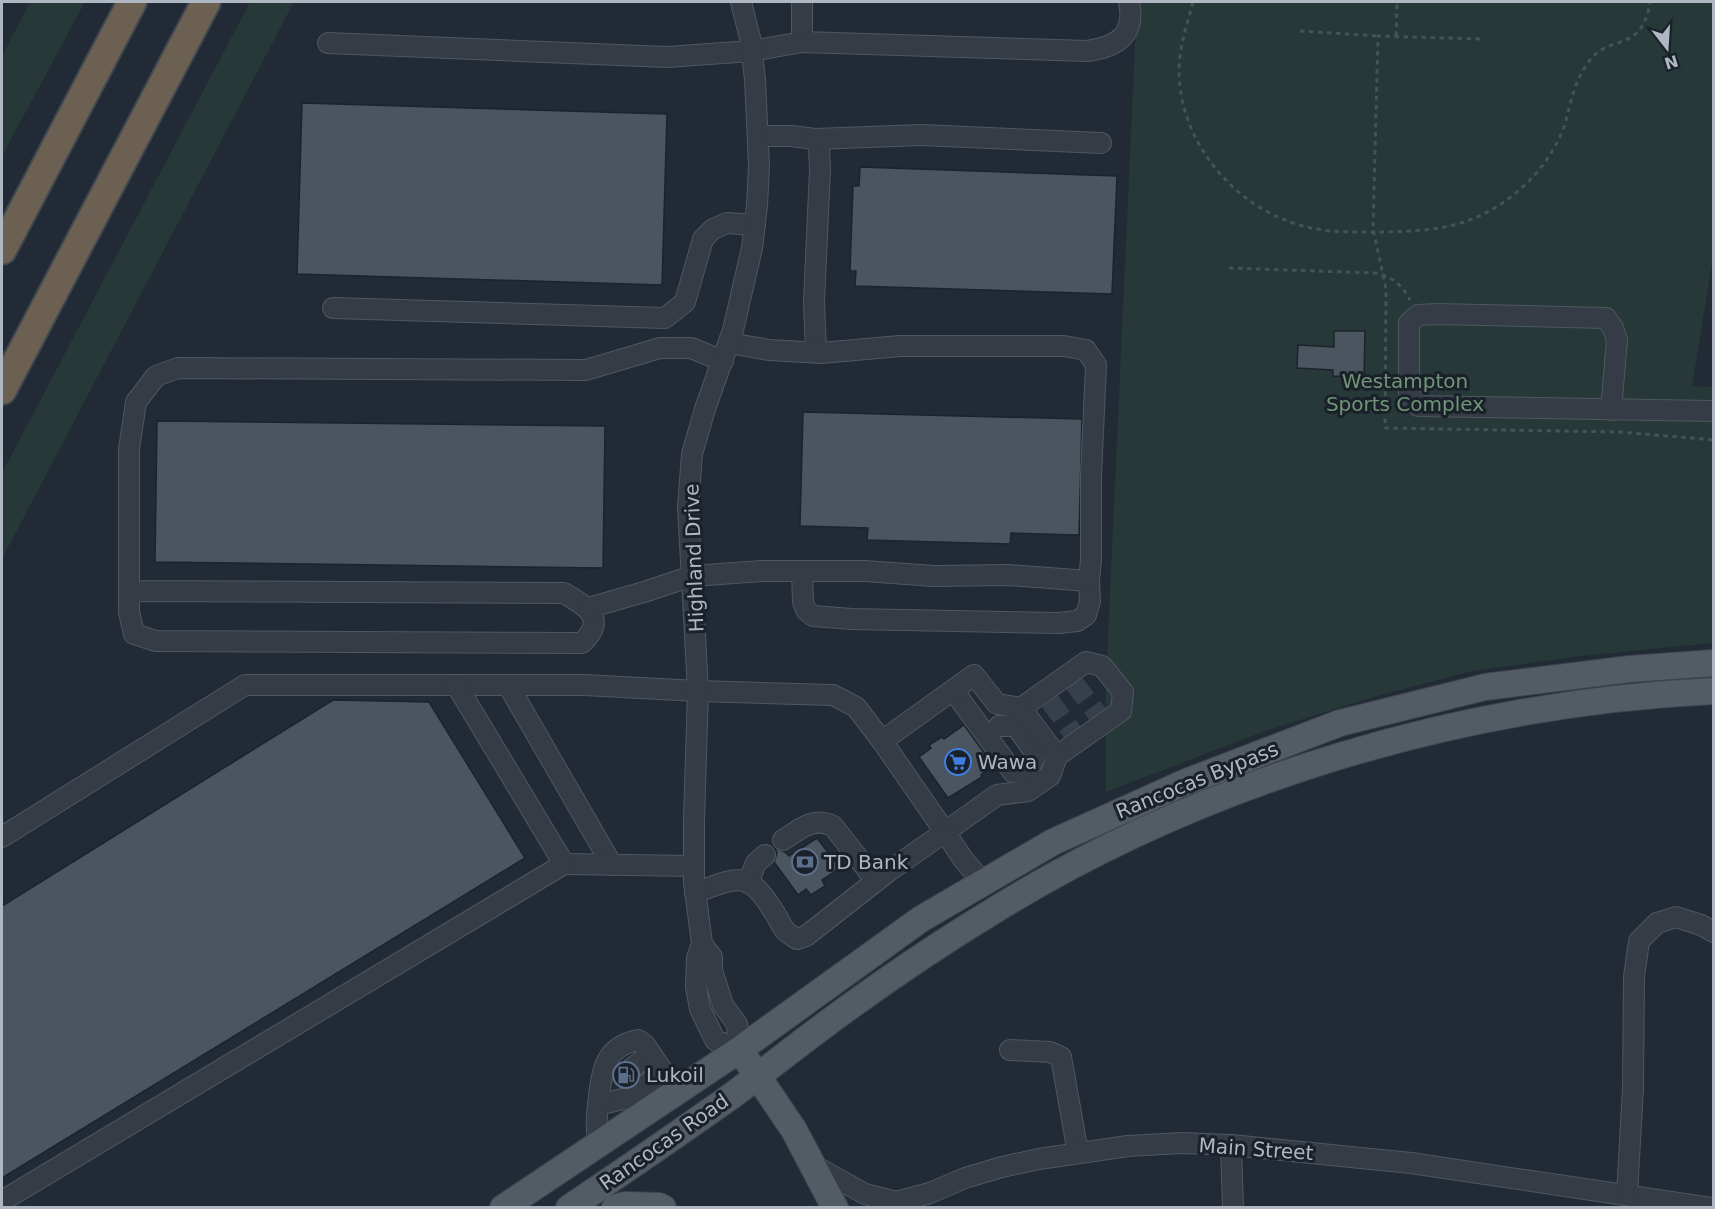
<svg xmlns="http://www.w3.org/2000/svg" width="1715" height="1209" viewBox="0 0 1715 1209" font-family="'DejaVu Sans',sans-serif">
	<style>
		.green { fill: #263838 }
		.building { fill: #4a5560; stroke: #1c232c; stroke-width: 1.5 }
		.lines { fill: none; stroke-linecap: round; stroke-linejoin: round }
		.minor-tunnel { stroke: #363f4a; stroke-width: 20; stroke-dasharray: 20 10; stroke-linecap: butt }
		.minor-casing { stroke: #4f5760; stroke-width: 22 }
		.major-casing { stroke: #3e454f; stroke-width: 28 }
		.highway-casing { stroke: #3f4750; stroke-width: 32 }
		.path { stroke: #435455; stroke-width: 3; stroke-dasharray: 4.5 4.5; stroke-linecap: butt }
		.minor { stroke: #353c45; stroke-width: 20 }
		.major { stroke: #535b65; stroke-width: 26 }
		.highway { stroke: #6b6052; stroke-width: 28 }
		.labels { text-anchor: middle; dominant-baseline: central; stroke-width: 6; stroke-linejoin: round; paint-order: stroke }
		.park-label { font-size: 20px; fill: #709677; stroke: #1a212a }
		.street-label { font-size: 20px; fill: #afb7c2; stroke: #1a212a }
		.poi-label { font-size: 20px; fill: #afb7c2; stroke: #1a212a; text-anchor: start }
	</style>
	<rect width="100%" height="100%" fill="#212a35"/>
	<g class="green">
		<path d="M30 2H85L2 156V56Z"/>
		<path d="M250 2H294L2 559V473Z"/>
		<path d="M1137 2H1713V258L1692 386 1713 387V643L1582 656 1472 671 1370 698 1265 731 1106 792V679Z"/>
	</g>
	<g class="building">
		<path d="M302 103 667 114 662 285 297 274Z"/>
		<path d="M860 167 1117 176 1112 294 855 286 856 271H850L853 186H859Z"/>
		<path d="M1334 331H1365L1364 377 1333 376V370L1297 368 1298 345 1334 347Z"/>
		<path d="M803 412 1082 419 1079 535 1011 533 1010 544 867 540 868 528 800 526Z"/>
		<path d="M157 421 605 426 603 568 155 562Z"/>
		<path d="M333 700 429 702 525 858 2 1178V906Z"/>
		<path d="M964 725 993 765 981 775 982 777 948 798 919 757 931 748 929 745 942 737 944 739Z"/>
		<path d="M817 838 840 868 822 880 825 886 811 895 806 889 798 895 774 862 777 853 775 848 785 852 789 856Z"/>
	</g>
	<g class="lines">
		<g class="minor-tunnel">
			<path d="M1074 683 1098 715"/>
			<path d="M1050 701 1073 733"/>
			<path d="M614 1081 632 1068"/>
		</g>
		<defs>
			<g id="minor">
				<path d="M802 42V2"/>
				<path d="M328 43 667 57 751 51 802 42 1087 51C1117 47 1136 35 1129 2"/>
				<path d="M758 136H791L815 139 819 147 820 170 814 301 816 352"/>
				<path d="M815 139 921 135 1101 143"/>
				<path d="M333 308 665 318 685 302 703 239 713 229 727 223 755 225"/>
				<path d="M1611 410 1617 340 1613 328 1606 318 1437 314 1418 315 1409 323V394L1418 406 1714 411"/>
				<path d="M802 572 803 602 806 610 813 616 852 619 1059 623 1077 621 1086 615 1090 601 1089 581"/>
				<path d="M129 591 564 593C586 606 608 618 582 643L156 641 134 634 129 612V449L136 402 156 376 178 368 586 370 660 348H691L723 361"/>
				<path d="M588 608 644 592 692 576 762 571H865L934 576 1008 575 1089 581 1091 560V476L1096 365 1086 350 1064 346H900L821 353 769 350 729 343"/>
				<path d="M508 685 612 865"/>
				<path d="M953 690 1013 772 1021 773 1030 767 1036 754 1016 726H999"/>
				<path d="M1021 708 1086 662 1102 666 1123 692 1121 711 1057 756"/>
				<path d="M2 837 245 685H584L698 691 833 695 856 707 882 741 974 675 997 704 1021 708 1057 756 1050 776 1028 791 997 795 945 832 882 741"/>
				<path d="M783 840C799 830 813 816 833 826L876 881"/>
				<path d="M564 864 694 866"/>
				<path d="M748 883 756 863 765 855"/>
				<path d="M695 893C741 875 749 871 776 915 784 929 782 930 797 939L806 936 889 871 945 832 963 859 983 883"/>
				<path d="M702 944 712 957V970L723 1005 737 1024 739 1050 715 1040 700 1009 696 987 697 958 702 944 694 882V820L698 691 688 507 692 454 705 409 733 330 752 248 757 206 759 165 755 79 750 38 741 2"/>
				<path d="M1010 1050 1050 1052 1061 1057 1078 1153"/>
				<path d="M632 1068 651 1054"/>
				<path d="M598 1105 627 1098 663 1072"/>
				<path d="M599 1143C595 1127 597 1113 599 1096 602 1069 606 1046 638 1040L645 1045 676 1091"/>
				<path d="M1231 1145 1233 1208"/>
				<path d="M813 1165 865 1194 896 1202 930 1193 965 1178 1002 1167 1039 1159 1128 1146 1181 1143 1231 1145 1411 1163 1711 1208"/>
				<path d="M1627 1195 1633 1088 1634 977 1639 941 1657 923 1676 917 1701 925 1714 932"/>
				<path d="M2 1201 564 864 457 686"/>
			</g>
			<g id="major">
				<path d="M748 1062 794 1130 835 1208"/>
				<path d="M503 1208 739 1050 921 919 1053 842 1186 782 1340 723 1485 687 1630 669 1714 663"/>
				<path d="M569 1208C621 1173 672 1138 723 1102 763 1073 801 1042 841 1013 889 978 939 944 990 913 1203 780 1463 703 1714 691"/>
				<path d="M615 1208 625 1205 659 1206 663 1208"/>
			</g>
			<g id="highway">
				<path d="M2 250 132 2"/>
				<path d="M2 390 206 2"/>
			</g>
		</defs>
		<use href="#minor" class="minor-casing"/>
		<use href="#major" class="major-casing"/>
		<use href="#highway" class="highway-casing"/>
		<g class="path">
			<path d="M1193 2C1187 24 1180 45 1179 68 1178 143 1238 213 1311 228 1334 233 1359 232 1383 232 1433 231 1471 228 1512 196 1536 177 1555 153 1565 124 1571 103 1574 82 1587 64 1609 31 1641 56 1650 2"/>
			<path d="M1300 31 1378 36"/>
			<path d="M1396 36 1397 2"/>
			<path d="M1480 39 1378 36 1373 229 1386 289 1385 428 1620 432 1714 440"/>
			<path d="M1229 268 1375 273C1393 277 1401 284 1410 300"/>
		</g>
		<use href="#minor" class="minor"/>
		<use href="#major" class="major"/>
		<use href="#highway" class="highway"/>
	</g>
	<defs>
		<symbol id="supermarket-ring" viewBox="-11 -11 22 22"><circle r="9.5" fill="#1a212a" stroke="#3f7fe0" stroke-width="1.5"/><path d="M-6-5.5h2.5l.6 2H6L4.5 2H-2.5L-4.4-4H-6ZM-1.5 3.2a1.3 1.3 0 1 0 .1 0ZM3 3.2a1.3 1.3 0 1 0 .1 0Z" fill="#3f7fe0"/></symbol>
		<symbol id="bank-ring" viewBox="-11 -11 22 22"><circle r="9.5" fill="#1a212a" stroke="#5c6f8a" stroke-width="1.5"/><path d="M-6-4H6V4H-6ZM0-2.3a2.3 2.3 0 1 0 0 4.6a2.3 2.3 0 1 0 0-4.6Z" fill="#5c6f8a"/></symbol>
		<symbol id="fuel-ring" viewBox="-11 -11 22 22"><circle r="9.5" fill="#1a212a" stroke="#5c6f8a" stroke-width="1.5"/><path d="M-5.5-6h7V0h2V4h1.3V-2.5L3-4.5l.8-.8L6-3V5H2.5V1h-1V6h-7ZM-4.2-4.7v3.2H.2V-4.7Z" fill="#5c6f8a"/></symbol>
	</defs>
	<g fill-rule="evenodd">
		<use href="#supermarket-ring" x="943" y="747" width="30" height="30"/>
		<use href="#bank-ring" x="790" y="847" width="30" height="30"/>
		<use href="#fuel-ring" x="611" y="1060" width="30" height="30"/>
	</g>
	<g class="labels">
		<g class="park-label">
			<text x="1405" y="381">Westampton<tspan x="1405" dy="23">Sports Complex</tspan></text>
		</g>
		<g class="street-label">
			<text transform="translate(694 558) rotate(-92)">Highland Drive</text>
			<text transform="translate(1197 780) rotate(-22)">Rancocas Bypass</text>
			<text transform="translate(664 1142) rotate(-35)">Rancocas Road</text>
			<text transform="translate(1256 1149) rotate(4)">Main Street</text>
		</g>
		<g class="poi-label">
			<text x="978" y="762">Wawa</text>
			<text x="824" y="862">TD Bank</text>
			<text x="646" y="1075">Lukoil</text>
		</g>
	</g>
	<rect width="1715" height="1209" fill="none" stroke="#afb7c2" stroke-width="6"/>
	<g transform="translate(1667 48) rotate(163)" stroke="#1a212a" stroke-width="4.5" paint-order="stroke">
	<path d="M0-4.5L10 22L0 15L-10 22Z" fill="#afb7c2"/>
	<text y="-9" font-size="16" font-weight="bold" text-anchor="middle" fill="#afb7c2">N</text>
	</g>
</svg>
